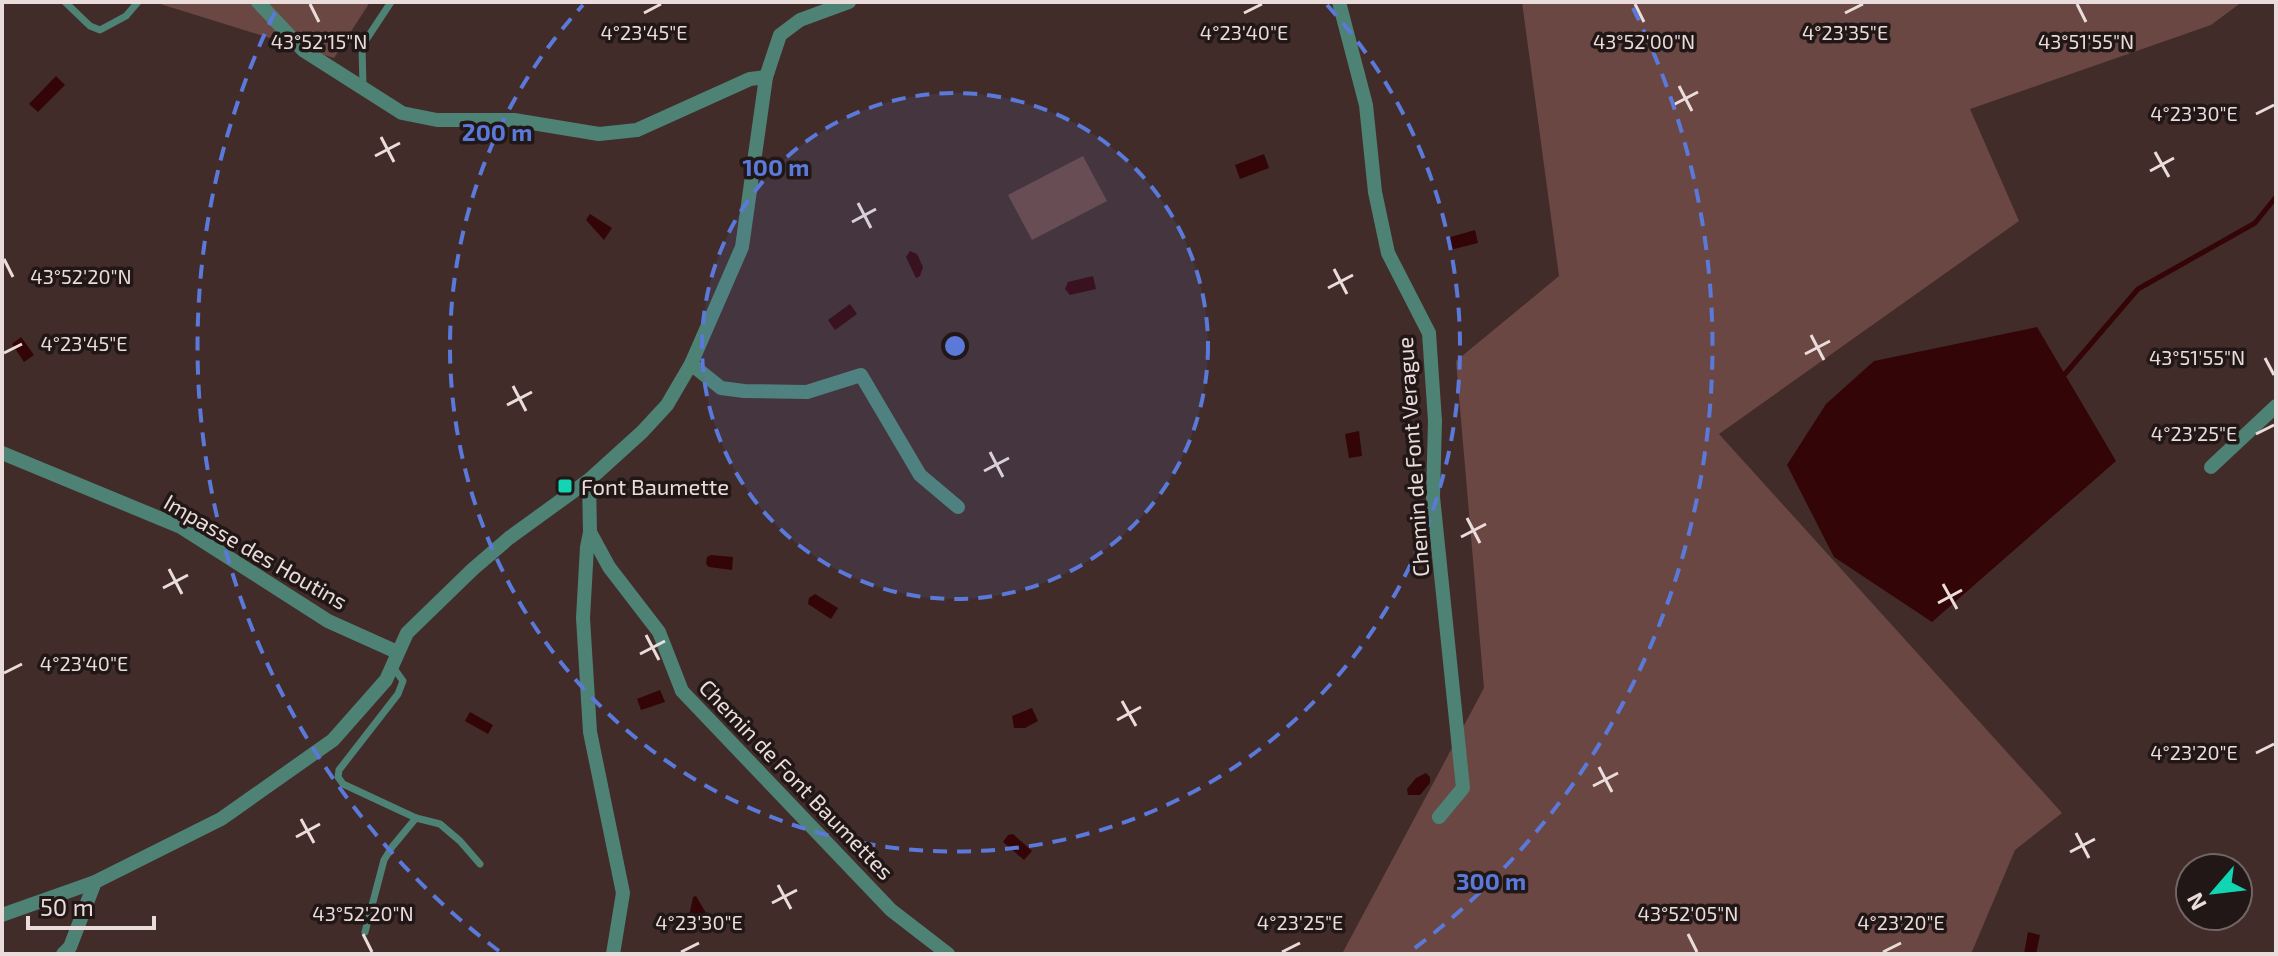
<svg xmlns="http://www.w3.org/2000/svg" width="2278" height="956" viewBox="0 0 2278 956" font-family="'Exo 2',sans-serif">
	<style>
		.green { fill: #6b4743 }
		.water { fill: #340506 }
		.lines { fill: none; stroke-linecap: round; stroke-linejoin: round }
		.stream { stroke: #340506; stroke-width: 5 }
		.service { stroke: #4e8275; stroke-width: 7 }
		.minor { stroke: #4e8275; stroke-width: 14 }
		.ticks { fill: none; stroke: #eadcda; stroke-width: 3 }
		.ring { fill: none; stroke: #5a79d9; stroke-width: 4; stroke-dasharray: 14 10 }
		.poi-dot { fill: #12d5b4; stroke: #211716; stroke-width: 3 }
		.labels { text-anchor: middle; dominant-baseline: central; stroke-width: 7; stroke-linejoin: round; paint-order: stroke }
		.street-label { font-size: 22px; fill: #eadcda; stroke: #211716 }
		.poi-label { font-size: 22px; fill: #eadcda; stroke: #211716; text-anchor: start }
		.ticks-label { font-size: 20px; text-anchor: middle; fill: #eadcda; stroke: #211716; stroke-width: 7; stroke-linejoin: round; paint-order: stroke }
		.centre { fill: #5a79d9; stroke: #211716; stroke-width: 4 }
		.ring-label { font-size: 24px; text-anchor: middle; font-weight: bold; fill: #5a79d9; stroke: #211716; stroke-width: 7; stroke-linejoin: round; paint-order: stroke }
	</style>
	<rect width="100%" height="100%" fill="#412c2a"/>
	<g class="green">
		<path d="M154 2H370L334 58Z"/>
		<path d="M1522 2H2242L2211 25 1970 109 2019 221 1719 434 2062 813 2015 850 1971 954H1342L1484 688 1456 361 1559 276Z"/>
		<path d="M1083 156 1107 201 1032 240 1008 195Z"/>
	</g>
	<g class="water">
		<path d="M56 76 65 85 38 112 29 104Z"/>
		<path d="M1264 154 1269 168 1240 179 1235 165Z"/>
		<path d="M590 214 612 228 604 240 586 220Z"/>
		<path d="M1475 230 1478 243 1450 250 1447 238Z"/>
		<path d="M910 251 917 254 923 267 920 276 916 278 906 257Z"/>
		<path d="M1093 276 1096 289 1070 295 1065 289 1068 282Z"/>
		<path d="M850 304 857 314 835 330 828 320Z"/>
		<path d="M2037 327 2116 461 1932 622 1834 557 1787 465 1826 404 1874 361Z"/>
		<path d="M21 337 34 355 24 362 12 344Z"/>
		<path d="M1359 431 1362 456 1349 458 1345 434Z"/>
		<path d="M711 555 733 557 732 570 709 567 706 564 707 557Z"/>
		<path d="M815 594 838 608 831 619 808 604 809 598Z"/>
		<path d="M660 690 665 702 641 710 637 699Z"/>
		<path d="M1032 708 1038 721 1025 728H1014L1012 716Z"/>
		<path d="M470 712 493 725 488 734 465 721Z"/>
		<path d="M1426 773 1430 777V783L1420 795H1408L1407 789 1416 778Z"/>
		<path d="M1013 834 1032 851 1024 860 1003 842 1008 835Z"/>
		<path d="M696 896 706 913 705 919 699 924 689 917 693 897Z"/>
		<path d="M2028 932 2040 935 2036 954H2024Z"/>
	</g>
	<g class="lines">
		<path class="stream" d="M2065 374 2138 289 2255 223 2276 197"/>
		<g class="service">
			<path d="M65 2 90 26 100 30 126 16 138 2"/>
			<path d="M363 87 362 46 391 2"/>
			<path d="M393 667 403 681 398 694 339 770 338 777 343 784 416 818 440 824 460 841 480 864"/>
			<path d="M365 932 384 860 392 847 416 818"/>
		</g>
		<g class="minor">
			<path d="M258 2 303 50 402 113 437 120H514L599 134 637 130 750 79 766 77"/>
			<path d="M1339 2 1366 105 1375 192 1388 253 1429 333 1435 421 1433 497 1463 788 1439 817"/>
			<path d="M691 364 721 388 744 391 807 392 861 375 920 475 958 507"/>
			<path d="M2 453 181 527 328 621 397 652"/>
			<path d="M2211 467 2276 406"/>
			<path d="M589 480 590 532 587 547 583 618 590 732 623 893 613 954"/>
			<path d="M590 532 609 567 659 632 682 691 891 910 948 954"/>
			<path d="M2 915 95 882 221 819 333 740 386 680 407 633 473 569 509 538 589 480 642 432 667 405 691 364 742 247 766 77 780 35 800 20 849 2"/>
			<path d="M63 954 70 947 95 882"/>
		</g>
	</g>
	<path class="ticks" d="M310 4 319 22M1635 4 1644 22M2077 4 2086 22M644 13 661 4M1244 13 1262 4M1845 13 1863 4M1679 86 1692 111M1673 105 1698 92M2256 114 2274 105M381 137 394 162M2155 152 2169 177M375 156 400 143M2150 171 2174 158M858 203 871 228M852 222 876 209M4 259 13 277M1334 269 1347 294M1328 288 1353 275M1811 335 1824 360M4 353 22 344M1805 354 1830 341M2265 358 2274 375M513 386 526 411M507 405 532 392M2256 434 2274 425M990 452 1003 477M984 471 1009 458M1467 518 1480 543M1461 537 1486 524M169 569 182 594M1943 584 1957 609M163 588 188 575M1938 603 1962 590M646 635 659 660M640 654 665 641M4 673 22 664M1122 701 1136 726M1117 720 1141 707M2256 753 2274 744M1599 767 1612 792M1593 786 1618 773M301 819 314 843M2076 833 2089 858M296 837 320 824M2070 852 2095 839M778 885 791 909M772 903 797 890M363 934 372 952M1688 934 1697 952M681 952 699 943M1282 952 1300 943M1883 952 1901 943"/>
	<circle cx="955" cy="346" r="253" fill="#5a79d9" fill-opacity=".12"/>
	<g class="ring">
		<circle cx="955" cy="346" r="253"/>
		<path d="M1327 5A505 505 0 1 1 583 5"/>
		<path d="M499 951A758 758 0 0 1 277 8M1633 8A758 758 0 0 1 1411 951"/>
	</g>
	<rect class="poi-dot" x="557" y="478" width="16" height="16" rx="4"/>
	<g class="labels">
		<g class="street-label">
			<text transform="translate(1412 457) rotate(-94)">Chemin de Font Verague</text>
			<text transform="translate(256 551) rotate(30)">Impasse des Houtins</text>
			<text transform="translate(797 779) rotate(46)">Chemin de Font Baumettes</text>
		</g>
		<g class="poi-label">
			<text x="581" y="486">Font Baumette</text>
		</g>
	</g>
	<g class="ticks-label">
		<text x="1244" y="40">4°23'40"E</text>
		<text x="1845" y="40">4°23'35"E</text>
		<text x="644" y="40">4°23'45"E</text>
		<text x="319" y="49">43°52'15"N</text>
		<text x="1644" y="49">43°52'00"N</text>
		<text x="2086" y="49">43°51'55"N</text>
		<text x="2194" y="121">4°23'30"E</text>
		<text x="81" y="284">43°52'20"N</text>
		<text x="84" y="351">4°23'45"E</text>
		<text x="2197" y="365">43°51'55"N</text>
		<text x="2194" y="441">4°23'25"E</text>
		<text x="84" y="671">4°23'40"E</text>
		<text x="2194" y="760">4°23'20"E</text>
		<text x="363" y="921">43°52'20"N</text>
		<text x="1688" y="921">43°52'05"N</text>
		<text x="699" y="930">4°23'30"E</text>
		<text x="1300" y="930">4°23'25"E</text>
		<text x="1901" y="930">4°23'20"E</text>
	</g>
	<circle cx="955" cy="346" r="12" class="centre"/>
	<g class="ring-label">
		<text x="497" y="141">200 m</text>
		<text x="776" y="176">100 m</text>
		<text x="1491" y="890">300 m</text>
	</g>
	<rect width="2278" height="956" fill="none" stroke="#eadcda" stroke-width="8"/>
	<g transform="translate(2214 892) rotate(242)"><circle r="38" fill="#211716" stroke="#716664" stroke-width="2"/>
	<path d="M0-6L14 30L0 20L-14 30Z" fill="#12d5b4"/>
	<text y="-12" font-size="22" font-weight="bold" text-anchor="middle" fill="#eadcda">N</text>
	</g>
	<path d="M28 916v12h126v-12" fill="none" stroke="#eadcda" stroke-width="4"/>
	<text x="40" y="916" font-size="24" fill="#eadcda" stroke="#211716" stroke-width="6" paint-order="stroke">50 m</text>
</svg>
